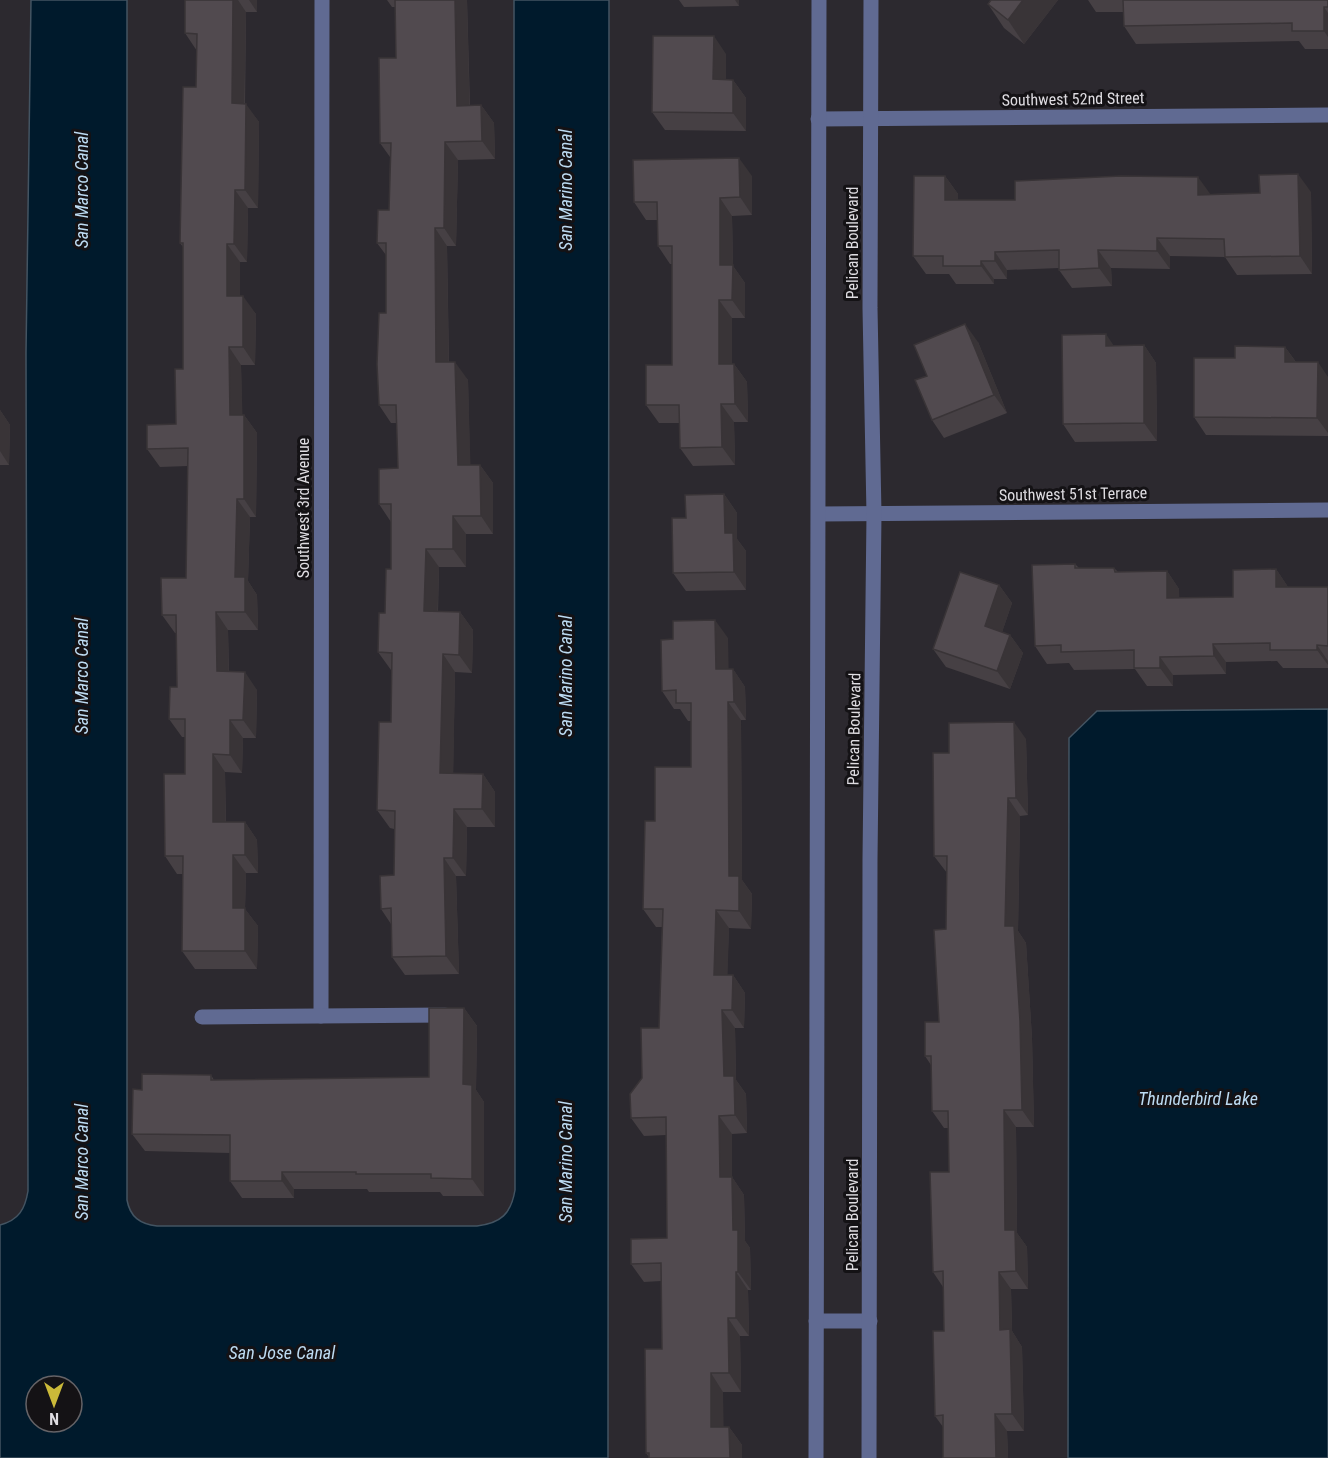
<svg xmlns="http://www.w3.org/2000/svg" width="1328" height="1458" viewBox="0 0 1328 1458" font-family="'Roboto Condensed',sans-serif">
	<style>
		.water { fill: #001a2c; stroke: #435462; stroke-width: 1.5; fill-rule: evenodd }
		.lines { fill: none; stroke-linecap: round; stroke-linejoin: round }
		.minor { stroke: #606a92; stroke-width: 15 }
		.wall { fill: #464044 }
		.shaded-wall { fill: #393437 }
		.building { fill: #514a4f; stroke: #393437; stroke-width: 1.5 }
		.labels { text-anchor: middle; dominant-baseline: central; stroke-width: 6; stroke-linejoin: round; paint-order: stroke }
		.street-label { font-size: 16px; fill: #dedce1; stroke: #141215 }
		.water-label { font-size: 18px; font-style: italic; fill: #bddbf2; stroke: #141215 }
	</style>
	<rect width="100%" height="100%" fill="#2c292f"/>
	<g class="water">
		<path d="M31 0H127V1200C130 1217 140 1224 157 1226H477C501 1223 511 1214 515 1190L514 0H609L608 1458H0V1225C19 1220 25 1209 28 1191L26 353ZM36 1386H72V1422H36Z"/>
		<path d="M1328 709V1458H1068L1069 738 1097 711Z"/>
	</g>
	<g class="lines">
		<g class="minor">
			<path d="M818 119 1328 115"/>
			<path d="M819 514 1328 510"/>
			<path d="M321 1016 322 0"/>
			<path d="M202 1017 445 1015"/>
			<path d="M816 1321H870"/>
			<path d="M816 1458 819 0"/>
			<path d="M869 1458 870 860 874 514 870 308 871 0"/>
		</g>
	</g>
	<g class="wall">
		<path d="M185 0H257V12H246L245 104 259 122 258 208H248L247 262H240V296L256 314 255 365H241L242 415H244L257 433 256 517H250L248 581 257 595 258 630H228L229 671 257 690 256 738H243L242 773 225 772 226 822H245L257 840 258 873H246L245 909 258 926 257 969H195L182 951 183 874H177L165 856 185 774V737H182L169 719 177 687 176 633H175L162 615 186 578 188 466 160 467 147 449 176 424 183 369V247L180 243 196 87 197 51 185 33Z"/>
		<path d="M387 0H467L470 106 481 105 494 123 495 159 458 160 456 246H447L449 362 468 380 470 465H480L493 483V534H466V567H439L438 612H460L473 630 472 673 455 672 453 773 483 774 495 792V827H467L466 876H456L459 974 405 975 392 957 391 924 381 909 394 875V829L390 828 377 810 391 722 392 670H391L378 652 385 613 391 569V522L379 504 398 468 397 423H391L379 405 386 313V255L377 243 389 210 390 157 380 143 396 58 395 7H392Z"/>
		<path d="M679 0H739V6L684 7Z"/>
		<path d="M1058 0 1024 44 1004 28 988 4Z"/>
		<path d="M1088 0H1328V49H1305L1299 41 1136 44 1124 26 1123 12H1096Z"/>
		<path d="M726 54V80H733L746 98V131L665 130 652 112Z"/>
		<path d="M752 176V215L732 216 733 266 745 283V318H732V364H734L747 382 748 422H734L735 465 693 466 680 448V423H659L646 405 672 365V264H670L658 246 657 220H646L634 202Z"/>
		<path d="M945 176 958 194V200H1015L1210 194 1311 192 1312 274 1237 275 1225 257 1170 256V269L1111 268 1112 286 1072 288 1059 270V268L1007 270V279H994V284H956L949 274H926L913 256Z"/>
		<path d="M978 342 1007 413 944 438 932 420 927 376Z"/>
		<path d="M1144 345 1156 363 1157 441 1075 442 1063 424 1113 346Z"/>
		<path d="M1285 347 1296 362 1328 377V436L1206 435 1194 417 1235 358Z"/>
		<path d="M0 410 10 425 9 465H0Z"/>
		<path d="M724 494 737 513V539L746 551V590L686 591 673 573 686 518Z"/>
		<path d="M1075 564 1079 568H1114L1118 572 1167 571 1179 589V598L1233 597 1276 569 1288 587H1328V668H1283L1277 661 1226 662V674L1173 675V686H1147L1135 669 1074 670 1069 663 1047 664 1035 646Z"/>
		<path d="M999 585 1012 603 1002 632 1010 635 1023 653 1010 689 946 667 933 649Z"/>
		<path d="M728 638V669H733L745 687 746 720H741L742 880 752 894 751 929 729 928 727 975H733L745 993 744 1028H735L736 1080 746 1094 747 1133 732 1134V1177L744 1195 745 1241 750 1248 751 1290H748L749 1336H740L741 1392H723V1427H729L742 1445 649 1457 646 1453 662 1349 661 1281 644 1282 631 1264 667 1238 666 1135 644 1136 631 1118 642 1078 659 1028 662 927H656L643 909 655 821 691 767V721H688L680 709H674L662 691Z"/>
		<path d="M1026 739 1028 815 1020 816 1018 931 1026 943 1032 1038 1034 1127H1016L1017 1233 1027 1247 1028 1289H1011L1012 1331 1022 1347 1024 1431H1007L1008 1458H943V1427L935 1416 944 1331 943 1287 933 1272 949 1172V1128H944L932 1111 931 1065 925 1056 939 1022 946 929 947 873 934 856 949 753Z"/>
		<path d="M464 1008 477 1026 476 1090 484 1102V1196H443L440 1192H369L367 1189H294V1198H242L230 1181V1153L145 1151 132 1134 142 1090 211 1075 214 1080 429 1077Z"/>
	</g>
	<g class="shaded-wall">
		<path d="M233 0H238L246 12 244 121 232 103Z"/>
		<path d="M249 0H257V12Z"/>
		<path d="M455 0H467L470 124 457 106Z"/>
		<path d="M735 0H739V6Z"/>
		<path d="M1023 0H1058L1024 44 1008 20Z"/>
		<path d="M1324 7 1328 13V37L1324 31Z"/>
		<path d="M714 36 726 54V97L713 79Z"/>
		<path d="M733 80 746 98V131L733 113Z"/>
		<path d="M246 104 259 122 258 208 245 190Z"/>
		<path d="M481 105 494 123 495 159 482 141Z"/>
		<path d="M445 142 458 160 456 246 444 228Z"/>
		<path d="M739 158 752 176V215L740 197Z"/>
		<path d="M1298 174 1311 192 1312 274 1300 256Z"/>
		<path d="M945 176 958 194V218L945 200Z"/>
		<path d="M1198 177 1211 195H1198Z"/>
		<path d="M235 190 248 208 247 262 234 244Z"/>
		<path d="M720 198 732 216 733 266 745 283V318L732 300 720 265Z"/>
		<path d="M435 228 447 246 449 380 436 362Z"/>
		<path d="M1157 238 1170 256V269L1157 251Z"/>
		<path d="M227 244 240 262V314L227 296Z"/>
		<path d="M1098 250 1111 268 1112 286 1099 268Z"/>
		<path d="M995 252 1007 270V279L995 261Z"/>
		<path d="M981 261 994 279V284L981 266Z"/>
		<path d="M243 296 256 314 255 365 243 347Z"/>
		<path d="M719 300 732 318V382L719 364Z"/>
		<path d="M965 324 978 342 1007 413 994 395Z"/>
		<path d="M1106 334 1118 352 1106 346Z"/>
		<path d="M1144 345 1156 363 1157 441 1144 423Z"/>
		<path d="M229 347 241 365 243 433 230 415Z"/>
		<path d="M1285 347 1298 365 1285 362Z"/>
		<path d="M455 362 468 380 471 483 458 465Z"/>
		<path d="M1318 362 1328 377V433L1317 418Z"/>
		<path d="M734 364 747 382 748 422 735 404Z"/>
		<path d="M721 404 734 422 735 465 722 447Z"/>
		<path d="M0 410 10 425 9 465 0 451Z"/>
		<path d="M244 415 257 433 256 517 244 499Z"/>
		<path d="M480 465 493 483V534L481 516Z"/>
		<path d="M724 494 737 513V539L746 551V590L734 572 725 533Z"/>
		<path d="M237 499 250 517 248 581 257 595 258 630 245 612 235 577Z"/>
		<path d="M453 516 466 534V567L453 549Z"/>
		<path d="M426 549 439 567 437 629 424 611Z"/>
		<path d="M1276 569 1288 587H1276Z"/>
		<path d="M1167 571 1179 589 1180 616 1167 598Z"/>
		<path d="M999 585 1012 603 998 644 985 626Z"/>
		<path d="M216 612 228 630 229 689 217 671Z"/>
		<path d="M460 612 473 630 472 673 459 655Z"/>
		<path d="M715 620 728 638 729 687 716 669Z"/>
		<path d="M1010 635 1023 653 1010 689 997 671Z"/>
		<path d="M1213 644 1226 662V674L1214 656Z"/>
		<path d="M1317 645 1328 661V665L1317 650Z"/>
		<path d="M443 654 455 672 453 791 440 773Z"/>
		<path d="M1160 657 1173 675V686L1160 668Z"/>
		<path d="M733 669 745 687 746 720 734 702Z"/>
		<path d="M245 672 257 690 256 738 243 720Z"/>
		<path d="M728 702 741 720 742 880 752 894 751 929 739 911 729 876Z"/>
		<path d="M230 720 243 738 242 773 230 755Z"/>
		<path d="M1014 722 1026 739 1028 815 1016 798Z"/>
		<path d="M213 754 225 772 226 840 213 822Z"/>
		<path d="M483 774 495 792V827L482 809Z"/>
		<path d="M1008 798 1020 816 1018 931 1026 943 1032 1038 1034 1127 1022 1110 1005 926Z"/>
		<path d="M454 809 467 827 466 876 453 858Z"/>
		<path d="M245 822 257 840 258 873 245 855Z"/>
		<path d="M233 855 246 873 245 909 258 926 257 969 245 951 233 908Z"/>
		<path d="M444 858 456 876 459 974 446 956Z"/>
		<path d="M716 910 729 928 727 993 714 975Z"/>
		<path d="M733 975 745 993 744 1028 732 1010Z"/>
		<path d="M464 1008 477 1026 476 1090 484 1102V1196L472 1179 463 1084Z"/>
		<path d="M722 1010 735 1028 736 1080 746 1094 747 1133 735 1115 724 1076Z"/>
		<path d="M1004 1110 1016 1127 1017 1233 1027 1247 1028 1289 1016 1271 1005 1230Z"/>
		<path d="M719 1116 732 1134V1177L744 1195 745 1241 750 1248 751 1290 738 1272 720 1177Z"/>
		<path d="M282 1172 294 1189V1198L282 1181Z"/>
		<path d="M736 1272 748 1290 749 1336 736 1318Z"/>
		<path d="M999 1272 1011 1289 1012 1331 1022 1347 1024 1431 1012 1414 1000 1330Z"/>
		<path d="M728 1318 740 1336 741 1392 729 1373Z"/>
		<path d="M711 1373 723 1392 724 1445 711 1427Z"/>
		<path d="M995 1414 1007 1431 1008 1458H996Z"/>
		<path d="M729 1427 742 1445V1458H730Z"/>
	</g>
	<g class="building">
		<path d="M185 0H233L232 103 246 104 245 190H235L234 244H227V296H243V347H229L230 415H244V499H237L235 577H245V612H216L217 671 245 672 243 720H230V755L213 754V822H245V855H233V908H245V951H182L183 856H165L164 774H185V719H169L170 687H177L176 615H162L161 578H186L188 448 147 449V425L176 424 175 369H183V243H180L183 87H196L197 34 185 33Z"/>
		<path d="M395 0H455L457 106 481 105 482 141 445 142 444 228H435L436 362H455L458 465H480L481 516H453V549H426L424 611 460 612 459 655 443 654 440 773 483 774 482 809H454L453 858H444L446 956 392 957 391 908 381 909 380 876 394 875 395 811 377 810 379 722H391L392 653 378 652 379 613H385L386 569H391V504H379V469L398 468 396 405H379L377 364 379 313H386V243H377L378 210H389L391 143H380L379 58H396Z"/>
		<path d="M991 0H1023L1008 20 988 4Z"/>
		<path d="M1123 0H1328V7H1324V31H1292V23L1124 26Z"/>
		<path d="M653 36H714L713 79 733 80V113L652 112Z"/>
		<path d="M739 158 740 197 720 198V265H733L732 300H719V364H734L735 404H721L722 447 680 448 679 405H646V365H672V246H658L657 202H634L633 160Z"/>
		<path d="M1298 174 1300 256 1225 257 1224 239 1157 238V251L1098 250 1099 268 1059 270V250L995 252V261H981V266H943V256H913L914 176H945V200H1015V181L1121 176 1198 177V195L1260 193 1259 175Z"/>
		<path d="M965 324 994 395 932 420 915 380 927 376 914 345Z"/>
		<path d="M1106 334V346L1144 345V423L1063 424 1062 335Z"/>
		<path d="M1235 346 1285 347V362H1318L1317 418 1194 417V358H1235Z"/>
		<path d="M724 494 725 533H733L734 572 673 573 672 518H686L685 495Z"/>
		<path d="M1075 564V568H1114L1115 572 1167 571V598L1233 597V570L1276 569V587H1328V646L1317 645V650H1270V643L1213 644 1214 656 1160 657V668H1134V650L1061 652V645L1035 646 1032 565Z"/>
		<path d="M960 572 999 585 985 626 1010 635 997 671 933 649Z"/>
		<path d="M715 620 716 669H733L734 702H728L729 876H739V911L716 910 714 975H733L732 1010H722L724 1076H734L735 1115 719 1116 720 1177H732L733 1230H738V1272H736V1318H728L729 1373H711V1427H729L730 1458H649V1453H646L645 1349H662L661 1263 631 1264V1239L667 1238 666 1117 631 1118 630 1094 642 1078 641 1028H659L663 909H643L645 821H655V767H691V703H676V690L662 691 661 640 673 639V621Z"/>
		<path d="M1014 722 1016 798H1008L1005 926H1014L1020 1021 1022 1110H1004L1005 1230H1015L1016 1271 999 1272 1000 1330 1010 1329 1012 1414H995L996 1458H943V1415L935 1416 933 1331H944L943 1271 933 1272 930 1172H949L948 1111H932L931 1056H925V1022H939L934 930 946 929 947 856H934L933 753H949V723Z"/>
		<path d="M429 1008H464L463 1084 472 1085V1179L431 1178V1174H356V1172H282V1181H230V1135L132 1134 133 1089 142 1090V1074L211 1075V1080L429 1077Z"/>
	</g>
	<g class="labels">
		<g class="street-label">
			<text transform="translate(1073 99) rotate(-1)">Southwest 52nd Street</text>
			<text transform="translate(852 243) rotate(-90)">Pelican Boulevard</text>
			<text transform="translate(1073 494) rotate(-1)">Southwest 51st Terrace</text>
			<text transform="translate(303 508) rotate(-90)">Southwest 3rd Avenue</text>
			<text transform="translate(854 729) rotate(-89)">Pelican Boulevard</text>
			<text transform="translate(852 1215) rotate(-90)">Pelican Boulevard</text>
		</g>
		<g class="water-label">
			<text transform="translate(81 190) rotate(-90)">San Marco Canal</text>
			<text transform="translate(565 190) rotate(-90)">San Marino Canal</text>
			<text transform="translate(81 676) rotate(-90)">San Marco Canal</text>
			<text transform="translate(565 676) rotate(-90)">San Marino Canal</text>
			<text x="1198" y="1098">Thunderbird Lake</text>
			<text transform="translate(81 1162) rotate(-90)">San Marco Canal</text>
			<text transform="translate(565 1162) rotate(-90)">San Marino Canal</text>
			<text x="282" y="1352">San Jose Canal</text>
		</g>
	</g>
	<g transform="translate(54 1404) rotate(180)"><circle r="28" fill="#141215" stroke="#656367" stroke-width="1.5"/>
	<path d="M0-4.5L10 22L0 15L-10 22Z" fill="#cbb939"/>
	<text y="-9" font-size="16" font-weight="bold" text-anchor="middle" fill="#dedce1">N</text>
	</g>
</svg>
